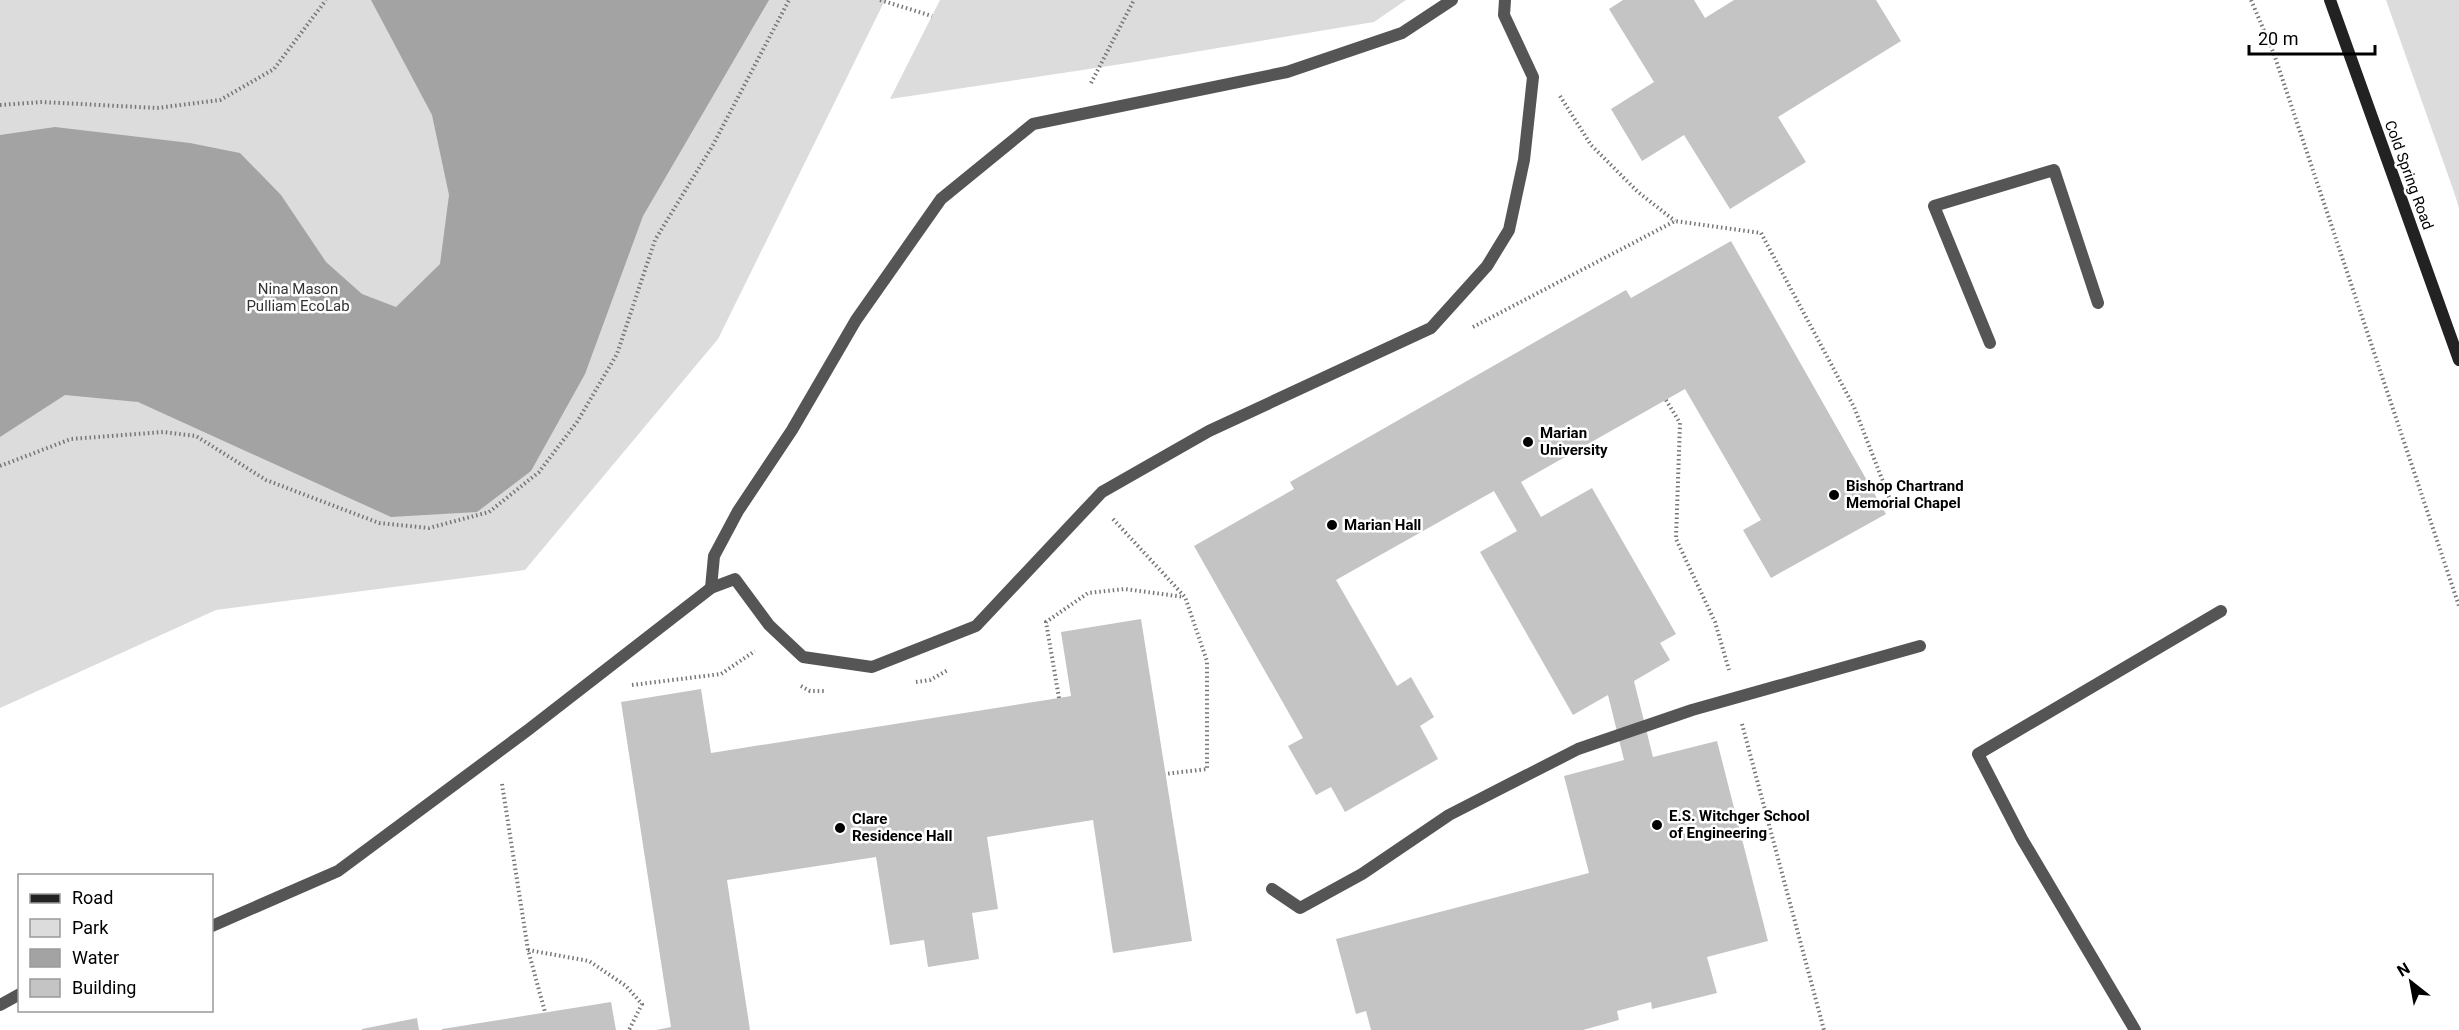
<svg xmlns="http://www.w3.org/2000/svg" width="2459" height="1030" viewBox="0 0 2459 1030" font-family="Roboto,sans-serif">
	<style>
		.green { fill: #dcdcdc }
		.water { fill: #a3a3a3 }
		.building { fill: #c4c4c4 }
		.lines { fill: none; stroke-linecap: round; stroke-linejoin: round }
		.path { stroke: #777; stroke-width: 4; stroke-dasharray: 1.5 3; stroke-linecap: butt }
		.lane { stroke: #555; stroke-width: 12 }
		.secondary { stroke: #222; stroke-width: 12 }
		.poi-dot { fill: #000; stroke: #fff; stroke-width: 2 }
		.labels { text-anchor: middle; dominant-baseline: central; stroke-width: 5; stroke-linejoin: round; paint-order: stroke }
		.street-label { font-size: 15px; fill: #000; stroke: #fff }
		.park-label { font-size: 15px; fill: #333; stroke: #fff }
		.poi-label { font-size: 15px; font-weight: bold; fill: #000; stroke: #fff; text-anchor: start }
	</style>
	<rect width="100%" height="100%" fill="#fff"/>
	<g class="green">
		<path d="M0 0H885L718 339 525 570 216 610 0 708Z"/>
		<path d="M940 0H1406L1374 22 1122 64 890 99Z"/>
		<path d="M2386 0H2459V208L2454 192Z"/>
	</g>
	<path class="water" d="M371 0H769L643 216 585 374 531 471 477 512 391 517 138 402 65 395 0 437V135L55 127 190 143 240 153 281 195 326 262 362 294 396 307 440 264 449 195 432 115Z"/>
	<g class="building">
		<path d="M1623 0H1694L1705 18 1734 0H1876L1901 41 1778 117 1806 162 1730 209 1684 135 1642 161 1611 109 1654 82 1609 9Z"/>
		<path d="M1731 241 1886 514 1771 578 1743 530 1761 520 1685 389 1521 482 1541 517 1592 488 1676 634 1660 643 1670 660 1634 681 1653 757 1717 741 1768 941 1707 957 1717 993 1652 1009 1651 1002 1617 1011 1619 1020 1583 1030H1371L1366 1011 1356 1014 1336 939 1589 873 1564 776 1624 760 1608 695 1573 715 1480 552 1517 531 1494 491 1336 580 1397 686 1411 677 1434 717 1420 726 1438 759 1345 812 1331 787 1316 795 1288 746 1303 738 1194 546 1294 489 1290 482 1626 290 1631 298Z"/>
		<path d="M1141 619 1192 941 1113 953 1093 820 987 837 998 909 972 913 979 959 928 967 924 940 890 945 876 857 727 880 750 1030H656L671 1027 621 702 701 689 711 753 1059 698 1071 696 1061 632Z"/>
		<path d="M611 1002 616 1030H442V1029Z"/>
		<path d="M417 1018 419 1030H362V1029Z"/>
	</g>
	<g class="lines">
		<g class="path">
			<path d="M880 0 932 16"/>
			<path d="M2251 0 2274 54 2459 606"/>
			<path d="M1091 83 1134 0"/>
			<path d="M1560 96 1591 145 1638 192 1675 221"/>
			<path d="M0 105 42 102 157 108 220 100 274 69 326 0"/>
			<path d="M1473 327 1675 221 1761 233 1854 407 1894 510"/>
			<path d="M1666 400 1680 423 1676 539 1715 622 1729 670"/>
			<path d="M0 466 71 439 163 432 196 436 266 480 379 523 429 528 489 512 539 472 577 422 617 354 655 240 713 145 789 0"/>
			<path d="M1113 519 1185 597 1207 661V769L1165 774"/>
			<path d="M916 682 930 680 948 670"/>
			<path d="M632 685 721 674 755 651"/>
			<path d="M801 686 810 691H825"/>
			<path d="M1059 698 1046 622 1088 593 1125 589 1184 597"/>
			<path d="M1742 724 1824 1030"/>
			<path d="M502 784 528 950 545 1012"/>
			<path d="M528 950 589 961 626 986 642 1004 629 1030"/>
		</g>
		<g class="lane">
			<path d="M1990 343 1934 206 2054 170 2098 303"/>
			<path d="M711 588 714 556 738 511 792 430 856 320 941 199 1033 124 1287 72 1402 33 1452 0"/>
			<path d="M1272 889 1300 908 1362 874 1449 815 1578 749 1692 710 1920 646"/>
			<path d="M212 926 338 871 528 730 711 588 735 579 769 625 803 657 872 667 976 626 1102 492 1209 431 1431 328 1487 266 1509 230 1524 160 1533 77 1504 15 1505 0"/>
			<path d="M0 1005 20 994"/>
			<path d="M2135 1030 2022 839 1978 754 2221 611"/>
		</g>
		<path class="secondary" d="M2330 0 2459 360"/>
	</g>
	<g class="poi-dot">
		<circle cx="1528" cy="442" r="6"/>
		<circle cx="1834" cy="495" r="6"/>
		<circle cx="1332" cy="525" r="6"/>
		<circle cx="1657" cy="825" r="6"/>
		<circle cx="840" cy="828" r="6"/>
	</g>
	<g class="labels">
		<g class="street-label">
			<text transform="translate(2409 175) rotate(70)">Cold Spring Road</text>
		</g>
		<g class="park-label">
			<text x="298" y="289">Nina Mason<tspan x="298" dy="17">Pulliam EcoLab</tspan></text>
		</g>
		<g class="poi-label">
			<text x="1540" y="433">Marian<tspan x="1540" dy="17">University</tspan></text>
			<text x="1846" y="486">Bishop Chartrand<tspan x="1846" dy="17">Memorial Chapel</tspan></text>
			<text x="1344" y="525">Marian Hall</text>
			<text x="1669" y="816">E.S. Witchger School<tspan x="1669" dy="17">of Engineering</tspan></text>
			<text x="852" y="819">Clare<tspan x="852" dy="17">Residence Hall</tspan></text>
		</g>
	</g>
	<rect x="18" y="874" width="195" height="138" fill="#ffffff" stroke="#999999" stroke-width="1.5"/>
	<rect x="30" y="894" width="30" height="9" fill="#222222" stroke="#999999" stroke-width="1.5"/>
	<text x="72" y="904" font-size="18" fill="#000000">Road</text>
	<rect x="30" y="919" width="30" height="18" fill="#dcdcdc" stroke="#999999" stroke-width="1.5"/>
	<text x="72" y="934" font-size="18" fill="#000000">Park</text>
	<rect x="30" y="949" width="30" height="18" fill="#a3a3a3" stroke="#999999" stroke-width="1.5"/>
	<text x="72" y="964" font-size="18" fill="#000000">Water</text>
	<rect x="30" y="979" width="30" height="18" fill="#c4c4c4" stroke="#999999" stroke-width="1.5"/>
	<text x="72" y="994" font-size="18" fill="#000000">Building</text>
	<g transform="translate(2411 982) rotate(329)" stroke="#ffffff" stroke-width="4.5" paint-order="stroke">
	<path d="M0-4.5L10 22L0 15L-10 22Z" fill="#000000"/>
	<text y="-9" font-size="16" font-weight="bold" text-anchor="middle" fill="#000000">N</text>
	</g>
	<path d="M2249 45v9h126v-9" fill="none" stroke="#000000" stroke-width="3"/>
	<text x="2258" y="45" font-size="18" fill="#000000" stroke="#ffffff" stroke-width="4.5" paint-order="stroke">20 m</text>
</svg>
